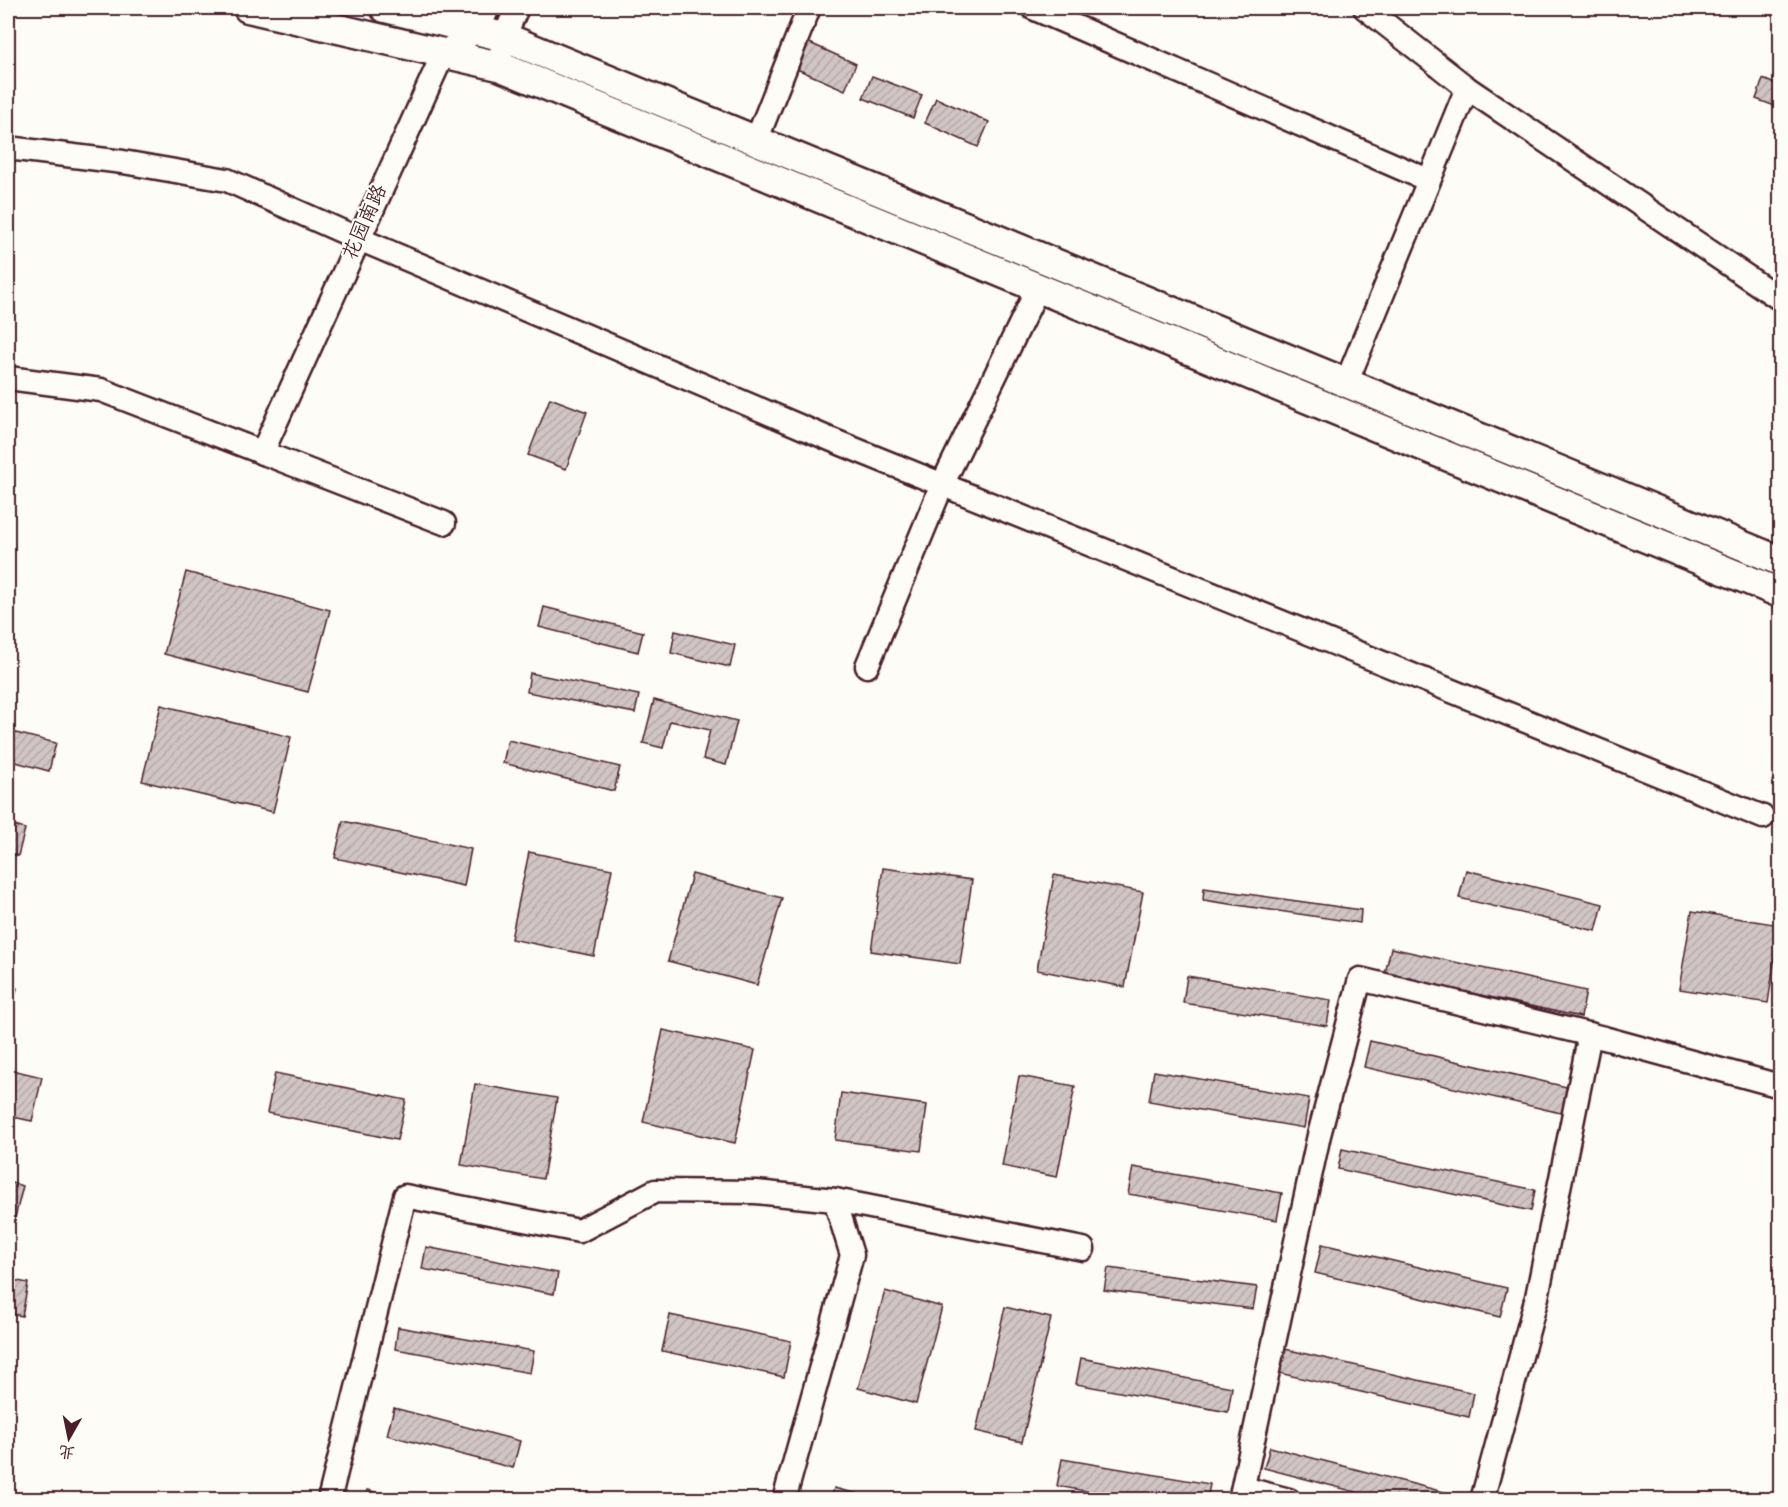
<svg xmlns="http://www.w3.org/2000/svg" width="1788" height="1507" viewBox="0 0 1788 1507" font-family="'Gochi Hand','LXGW WenKai TC',sans-serif">
	<style>
		.building { fill: url(#building-hatch); stroke: #4a1f2b; stroke-width: 1.5 }
		.lines { fill: none; stroke-linecap: round; stroke-linejoin: round }
		.minor-casing { stroke: #4a1f2b; stroke-width: 27 }
		.major-casing { stroke: #4a1f2b; stroke-width: 33 }
		.minor { stroke: #fdfcf7; stroke-width: 22 }
		.major { stroke: #fdfcf7; stroke-width: 28 }
		.labels { text-anchor: middle; dominant-baseline: central; stroke-width: 4.5; stroke-linejoin: round; paint-order: stroke }
		.street-label { font-size: 20px; fill: #4a1f2b; stroke: #fdfcf7 }
	</style>
	<defs>
		<pattern id="building-hatch" width="6" height="6" patternUnits="userSpaceOnUse" patternTransform="scale(1.5)"><rect width="6" height="6" fill="#d0c5c4"/><path d="M-1 1l2-2M0 6l6-6M5 7l2-2" fill="none" stroke="#b4a9a9"/></pattern>
	</defs>
	<rect width="100%" height="100%" fill="#fdfcf7"/>
	<filter id="ink" filterUnits="userSpaceOnUse"><feTurbulence type="fractalNoise" baseFrequency=".0167" numOctaves="2"/><feDisplacementMap in="SourceGraphic" scale="12" xChannelSelector="R" yChannelSelector="G"/><feConvolveMatrix kernelMatrix="1 2 1 2 8 2 1 2 1" color-interpolation-filters="sRGB"/></filter>
	<g filter="url(#ink)">
		<g class="building">
			<path d="M801 39 856 64 845 90 790 66Z"/>
			<path d="M872 76 922 95 913 118 863 98Z"/>
			<path d="M1763 79 1780 86V108L1756 99Z"/>
			<path d="M936 98 989 122 978 147 925 123Z"/>
			<path d="M550 398 587 412 566 469 528 455Z"/>
			<path d="M186 572 330 610 308 692 164 654Z"/>
			<path d="M544 607 643 632 638 652 539 627Z"/>
			<path d="M675 631 735 645 730 667 671 653Z"/>
			<path d="M530 673 639 695 635 713 527 692Z"/>
			<path d="M654 700 737 721 726 765 703 759 710 730 670 721 663 748 643 743Z"/>
			<path d="M161 705 291 737 273 812 142 781Z"/>
			<path d="M8 731 56 743 49 771 8 760Z"/>
			<path d="M508 740 620 767 614 791 503 763Z"/>
			<path d="M343 821 471 849 464 886 335 858Z"/>
			<path d="M8 824 25 829 18 856 8 853Z"/>
			<path d="M529 852 612 869 594 956 511 939Z"/>
			<path d="M883 868 972 880 960 964 871 951Z"/>
			<path d="M1466 870 1603 904 1596 931 1459 898Z"/>
			<path d="M692 874 782 898 757 985 668 961Z"/>
			<path d="M1054 875 1143 892 1125 987 1037 970Z"/>
			<path d="M1204 888 1361 910 1360 923 1203 900Z"/>
			<path d="M1692 911 1780 925 1768 1003 1679 989Z"/>
			<path d="M1391 948 1586 991 1581 1017 1385 974Z"/>
			<path d="M1187 976 1331 1000 1327 1026 1183 1003Z"/>
			<path d="M8 986 17 988 9 1021 8 1020Z"/>
			<path d="M663 1030 755 1050 735 1143 643 1122Z"/>
			<path d="M1370 1041 1571 1088 1565 1114 1364 1067Z"/>
			<path d="M8 1069 42 1077 32 1121 8 1116Z"/>
			<path d="M1154 1071 1309 1098 1304 1128 1149 1101Z"/>
			<path d="M275 1073 406 1100 397 1140 267 1113Z"/>
			<path d="M1019 1076 1075 1086 1057 1177 1002 1166Z"/>
			<path d="M475 1084 557 1098 543 1179 461 1165Z"/>
			<path d="M841 1093 927 1105 921 1151 835 1140Z"/>
			<path d="M1342 1149 1535 1190 1531 1211 1338 1169Z"/>
			<path d="M1133 1167 1282 1193 1277 1220 1128 1194Z"/>
			<path d="M8 1182 23 1186 15 1218 8 1217Z"/>
			<path d="M1322 1244 1507 1288 1500 1317 1315 1273Z"/>
			<path d="M426 1247 558 1273 554 1294 422 1269Z"/>
			<path d="M1108 1268 1257 1287 1253 1309 1104 1290Z"/>
			<path d="M8 1279 28 1283 22 1316 8 1313Z"/>
			<path d="M885 1291 942 1307 916 1404 858 1388Z"/>
			<path d="M1005 1307 1051 1318 1022 1442 976 1431Z"/>
			<path d="M670 1315 791 1341 784 1377 662 1351Z"/>
			<path d="M398 1327 534 1351 530 1373 395 1349Z"/>
			<path d="M1285 1349 1474 1393 1469 1417 1279 1373Z"/>
			<path d="M1081 1358 1232 1387 1228 1412 1076 1384Z"/>
			<path d="M394 1408 520 1441 513 1468 387 1435Z"/>
			<path d="M1270 1447 1448 1493 1446 1500H1386L1264 1468Z"/>
			<path d="M1062 1459 1210 1484 1207 1500H1135L1057 1486Z"/>
			<path d="M834 1488 882 1500H831Z"/>
			<path d="M367 1490 406 1500H365Z"/>
		</g>
		<g class="lines">
			<defs>
				<g id="minor">
					<path d="M1033 8 1428 180"/>
					<path d="M1365 8 1467 88 1780 299"/>
					<path d="M501 53 504 37 517 8"/>
					<path d="M756 141 809 8"/>
					<path d="M8 148 123 162 227 180 359 239 832 440 1763 817"/>
					<path d="M8 378 101 390 444 523"/>
					<path d="M1347 381 1467 88"/>
					<path d="M262 453 444 52 478 30 488 8"/>
					<path d="M867 666 942 485 1038 288"/>
					<path d="M835 1200 1083 1249"/>
					<path d="M1243 1488 1289 1500"/>
					<path d="M329 1500 405 1196 579 1231 655 1191 756 1192 835 1200 852 1255 784 1500"/>
					<path d="M1240 1500 1319 1135 1360 979 1604 1038 1780 1086"/>
					<path d="M1482 1500 1537 1297 1590 1034"/>
				</g>
				<g id="major">
					<path d="M248 8 499 66 1780 593"/>
					<path d="M385 8 504 37 1780 561"/>
				</g>
			</defs>
			<use href="#minor" class="minor-casing"/>
			<use href="#major" class="major-casing"/>
			<use href="#minor" class="minor"/>
			<use href="#major" class="major"/>
		</g>
	</g>
	<g class="labels">
		<g class="street-label">
			<text transform="translate(367 223) rotate(-66)">花园南路</text>
		</g>
	</g>
	<rect width="1788" height="1507" fill="none" stroke="#fdfcf7" stroke-width="30"/>
	<rect x="15" y="15" width="1758" height="1477" fill="none" stroke="#4a1f2b" stroke-width="2" filter="url(#ink)"/>
	<g transform="translate(69 1438) rotate(189)" stroke="#fdfcf7" stroke-width="4.5" paint-order="stroke">
	<path d="M0-4.5L10 22L0 15L-10 22Z" fill="#4a1f2b"/>
	<text y="-9" font-size="16" font-weight="bold" text-anchor="middle" fill="#4a1f2b">北</text>
	</g>
</svg>
